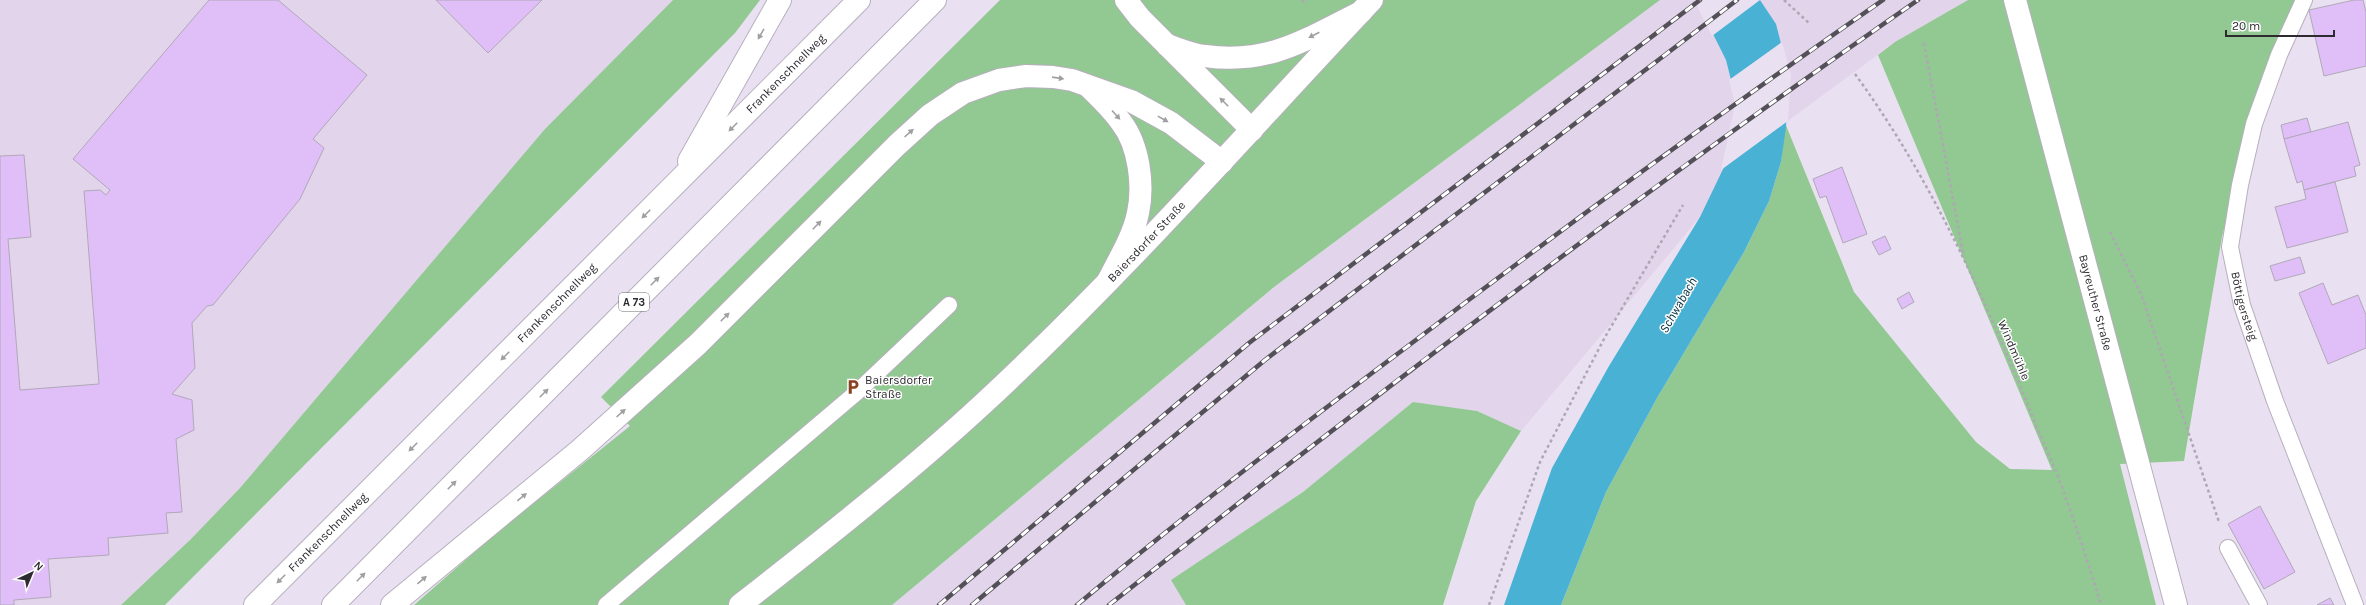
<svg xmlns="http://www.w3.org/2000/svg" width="2366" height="605" viewBox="0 0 2366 605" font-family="Karla,sans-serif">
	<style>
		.built { fill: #e1d4eb }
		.green { fill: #92c891 }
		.water { fill: #48b1d4 }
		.pier { fill: #e9e1f1 }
		.building { fill: #e0bff9; stroke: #b0a8b7 }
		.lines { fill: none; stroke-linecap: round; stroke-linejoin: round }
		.lane-casing { stroke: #b7afbe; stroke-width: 18 }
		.secondary-casing { stroke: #b7afbe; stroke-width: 24 }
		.highway-casing { stroke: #b7afbe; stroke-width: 24 }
		.path { stroke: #aea7b4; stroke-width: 2.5; stroke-dasharray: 3 3; stroke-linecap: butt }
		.lane { stroke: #fff; stroke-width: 16 }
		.secondary { stroke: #fff; stroke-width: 22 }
		.highway { stroke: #fff; stroke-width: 22 }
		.rail-casing { stroke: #545058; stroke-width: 4.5 }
		.rail { stroke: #fff; stroke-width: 3; stroke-dasharray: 9; stroke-linecap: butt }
		.oneway { fill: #a09fa2 }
		.labels { text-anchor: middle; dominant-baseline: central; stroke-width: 3; stroke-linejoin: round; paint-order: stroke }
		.shield { fill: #fff; stroke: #6c6a6e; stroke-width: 1 }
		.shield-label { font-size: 11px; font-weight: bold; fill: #2d2a30 }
		.street-label { font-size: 12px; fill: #2d2a30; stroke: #fff }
		.poi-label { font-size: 12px; fill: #2d2a30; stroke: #fff; text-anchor: start }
		.water-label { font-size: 13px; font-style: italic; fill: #00303f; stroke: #fff }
	</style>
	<rect width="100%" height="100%" fill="#e9e1f1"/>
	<g class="built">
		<path d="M0 0H673L545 129 240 488 191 539 121 605H0Z"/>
		<path d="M1660 0H1696L1726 60 1737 104 1724 167 1700 217 1521 431 1477 411 1413 402 1303 492 1171 580 1186 605H892L1274 287Z"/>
		<path d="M1760 0H1968L1895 42 1785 123Z"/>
	</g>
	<g class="green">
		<path d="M673 0H760L735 33 165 605H121L191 539 240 488 545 129Z"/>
		<path d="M1000 0H1660L1274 287 892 605H414L493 536 630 426 601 397Z"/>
		<path d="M1968 0H2302L2263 73 2222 237 2184 461 2120 464 2156 605H1561L1606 492 1657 398 1744 252 1769 201 1781 162 1785 123 1854 292 1976 442 2010 469 2052 470 1878 55 1895 42Z"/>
		<path d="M1413 402 1477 411 1521 431 1476 501 1443 605H1186L1171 580 1303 492Z"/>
	</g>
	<path class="water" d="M1696 0H1760L1776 24 1789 75 1786 127 1781 162 1769 201 1744 252 1657 398 1606 492 1561 605H1504L1552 468 1609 366 1700 217 1724 167 1737 104 1726 60Z"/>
	<g class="pier">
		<path d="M1694 0H1760L1712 36Z"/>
		<path d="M1782 42 1791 75 1788 121 1721 170 1735 104 1729 80Z"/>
	</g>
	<g class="building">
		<path d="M209 0H278L367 75 313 139 324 148 300 199 213 305 207 306 192 323 195 368 172 394 192 400 194 430 176 439 182 512 166 513 168 533 108 538 109 555 48 559 51 597 14 600V605H0V156L24 155 31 237 8 239 20 390 99 384 84 191 100 190 106 195 110 190 73 159Z"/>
		<path d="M436 0H542L488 53Z"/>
		<path d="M2354 0H2363L2366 12V66L2324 76 2309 10Z"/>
		<path d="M2307 118 2311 132 2284 139 2281 125Z"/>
		<path d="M2348 122 2360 165 2354 167 2356 176 2304 190 2302 181 2297 183 2284 139Z"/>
		<path d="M1842 167 1867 234 1843 243 1826 196 1820 198 1813 179Z"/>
		<path d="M2335 182 2348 232 2287 248 2275 207 2306 199 2304 190Z"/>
		<path d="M1885 236 1891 249 1879 255 1872 242Z"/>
		<path d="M2300 257 2305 273 2275 281 2270 266Z"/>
		<path d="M2323 283 2332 305 2358 295 2366 315V348L2328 364 2299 293Z"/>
		<path d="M1909 292 1914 302 1902 309 1897 299Z"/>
		<path d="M2260 506 2295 572 2264 589 2228 524Z"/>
		<path d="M2330 598 2334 605H2317Z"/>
	</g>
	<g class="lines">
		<defs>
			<g id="lane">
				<path id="s1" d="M2304 0 2279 55 2254 124 2240 185 2230 247 2242 305 2275 401 2355 605"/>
				<path d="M2228 548 2259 605"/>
				<path d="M606 605 856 393 949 305"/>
			</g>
			<g id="secondary">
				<path id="s2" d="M2015 0 2176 605"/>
				<path id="s3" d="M740 605C823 540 906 475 984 403 1121 276 1244 136 1372 0"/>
			</g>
			<g id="highway">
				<path d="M1126 0 1140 18 1252 130"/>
				<path d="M1167 45C1179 49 1193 55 1205 56 1270 65 1306 39 1361 12"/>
				<path d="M1090 88C1101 99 1112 109 1121 122 1139 145 1144 185 1138 213 1133 237 1119 259 1108 281"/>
				<path d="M689 161 780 0"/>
				<path id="s4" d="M255 605 859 0"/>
				<path d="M333 605 935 0"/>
				<path d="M392 605 580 450 698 344 897 145 930 115 963 93 999 80 1026 76 1053 77 1072 80 1131 101 1171 123 1222 162"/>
			</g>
		</defs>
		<use href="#lane" class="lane-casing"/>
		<use href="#secondary" class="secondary-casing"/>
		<use href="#highway" class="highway-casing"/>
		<g class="path">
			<path d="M1302 0 1306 5"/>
			<path d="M1784 0 1809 23"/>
			<path d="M1924 43 1963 253"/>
			<path d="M1855 74C1928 174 1979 286 2026 400 2037 429 2051 458 2062 487 2076 526 2089 565 2101 605"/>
			<path d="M2110 232 2141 294 2219 522"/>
			<path d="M1489 605 1540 462 1605 337 1683 205"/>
		</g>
		<use href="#lane" class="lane"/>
		<use href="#secondary" class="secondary"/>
		<use href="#highway" class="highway"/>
		<defs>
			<g id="rail">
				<path d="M939 605 1249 343 1700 0"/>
				<path d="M972 605 1265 360 1737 0"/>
				<path d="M1077 605C1184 515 1296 430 1408 346 1564 227 1722 112 1883 0"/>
				<path d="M1109 605C1373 396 1641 192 1918 0"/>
			</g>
		</defs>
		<use href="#rail" class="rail-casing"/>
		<use href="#rail" class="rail"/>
	</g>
	<defs><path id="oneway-solid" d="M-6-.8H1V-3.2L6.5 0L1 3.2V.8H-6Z"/></defs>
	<g class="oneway">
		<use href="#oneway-solid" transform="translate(761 34) rotate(120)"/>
		<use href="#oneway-solid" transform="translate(1314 35) rotate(153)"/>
		<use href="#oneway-solid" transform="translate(1058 78) rotate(8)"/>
		<use href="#oneway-solid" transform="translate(1224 102) rotate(-135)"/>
		<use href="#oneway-solid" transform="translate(1116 115) rotate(48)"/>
		<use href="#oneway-solid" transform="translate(1163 119) rotate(29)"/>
		<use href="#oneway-solid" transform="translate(733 127) rotate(135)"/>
		<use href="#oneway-solid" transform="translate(909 133) rotate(-42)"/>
		<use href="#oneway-solid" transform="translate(646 214) rotate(135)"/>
		<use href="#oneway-solid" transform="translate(817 225) rotate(-45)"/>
		<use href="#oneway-solid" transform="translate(655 281) rotate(-45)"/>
		<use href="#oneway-solid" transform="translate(725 317) rotate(-45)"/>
		<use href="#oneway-solid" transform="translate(505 356) rotate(135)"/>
		<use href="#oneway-solid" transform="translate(544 393) rotate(-45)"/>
		<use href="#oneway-solid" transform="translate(621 413) rotate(-42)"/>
		<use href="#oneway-solid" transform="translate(413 447) rotate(135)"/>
		<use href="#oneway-solid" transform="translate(452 485) rotate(-45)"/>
		<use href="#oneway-solid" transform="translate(522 497) rotate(-39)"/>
		<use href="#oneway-solid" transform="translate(361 577) rotate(-45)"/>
		<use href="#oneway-solid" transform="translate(281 579) rotate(135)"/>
		<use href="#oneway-solid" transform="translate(422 580) rotate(-40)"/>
	</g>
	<defs>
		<symbol id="parking-bare" viewBox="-9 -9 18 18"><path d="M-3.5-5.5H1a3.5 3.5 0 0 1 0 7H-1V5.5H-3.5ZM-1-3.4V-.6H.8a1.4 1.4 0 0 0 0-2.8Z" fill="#89421f" stroke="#fff" stroke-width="2.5" paint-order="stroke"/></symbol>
	</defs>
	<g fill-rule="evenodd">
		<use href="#parking-bare" x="842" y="376" width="22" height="22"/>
	</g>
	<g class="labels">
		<rect class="shield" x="619" y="293" width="30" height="18" rx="3"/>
		<g class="shield-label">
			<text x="634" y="302">A 73</text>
		</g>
		<g class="street-label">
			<text stroke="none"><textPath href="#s4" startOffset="751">Frankenschnellweg</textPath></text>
			<text stroke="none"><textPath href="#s3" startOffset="546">Baiersdorfer Straße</textPath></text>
			<text stroke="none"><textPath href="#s2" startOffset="313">Bayreuther Straße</textPath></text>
			<text stroke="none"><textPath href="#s4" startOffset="427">Frankenschnellweg</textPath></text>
			<text stroke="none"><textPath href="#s1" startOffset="320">Böttigersteig</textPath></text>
			<text transform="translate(2014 350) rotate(67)">Windmühle</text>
			<text stroke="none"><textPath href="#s4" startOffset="103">Frankenschnellweg</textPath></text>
		</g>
		<g class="poi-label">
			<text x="865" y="380">Baiersdorfer<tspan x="865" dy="14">Straße</tspan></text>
		</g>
		<g class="water-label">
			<text transform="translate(1678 305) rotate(-60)">Schwabach</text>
		</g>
	</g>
	<g transform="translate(32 573) rotate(44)" stroke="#ffffff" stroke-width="3" paint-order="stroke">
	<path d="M0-3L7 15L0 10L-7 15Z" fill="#2d2a30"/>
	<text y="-6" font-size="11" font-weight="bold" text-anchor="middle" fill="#2d2a30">N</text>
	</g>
	<path d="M2226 30v6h108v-6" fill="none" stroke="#2d2a30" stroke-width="2"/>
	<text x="2232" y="30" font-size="12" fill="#2d2a30" stroke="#ffffff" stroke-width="3" paint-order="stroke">20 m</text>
</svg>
